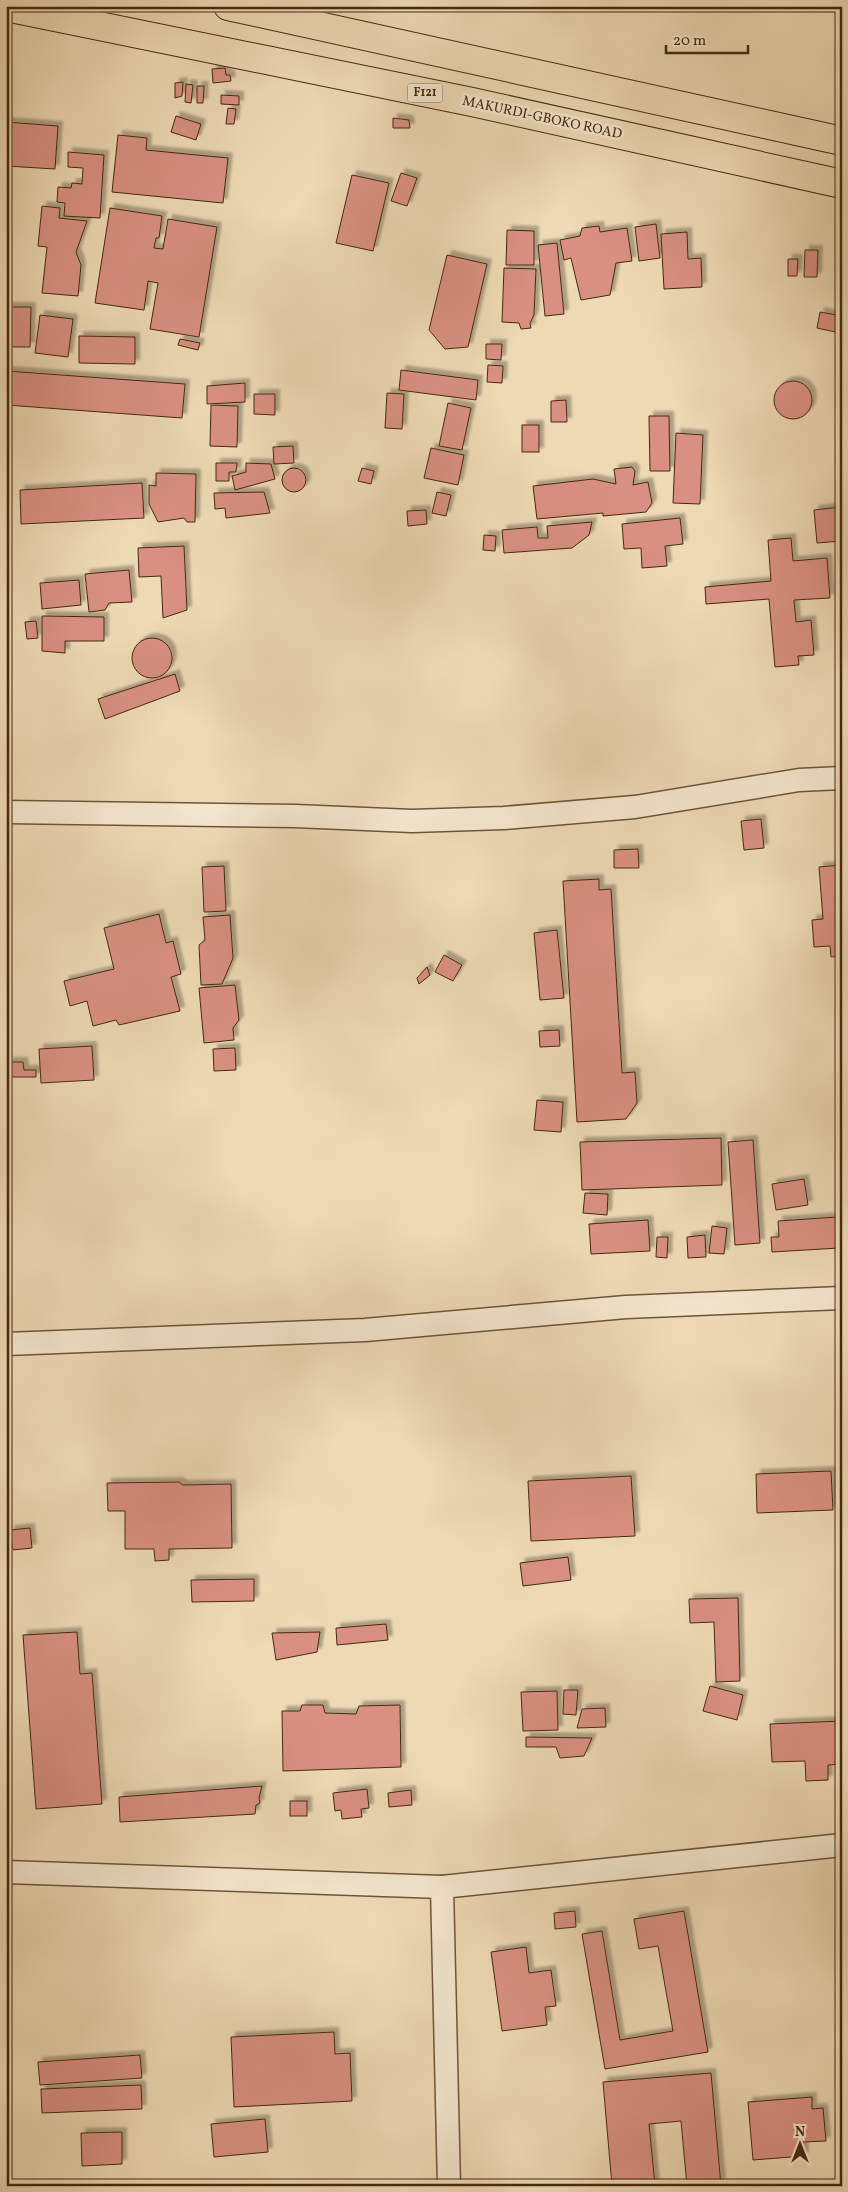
<svg xmlns="http://www.w3.org/2000/svg" width="848" height="2192" viewBox="0 0 848 2192" font-family="Vollkorn,serif">
	<style>
		.building { fill: #d99082; stroke: #46280f; filter: url(#shadow) }
		.lines { fill: none; stroke-linecap: round; stroke-linejoin: round }
		.minor-casing { stroke: #705438; stroke-width: 25 }
		.primary-casing { stroke: #46280f; stroke-width: 30 }
		.minor { stroke: #f3e6ce; stroke-width: 22 }
		.primary { stroke: #edd9b4; stroke-width: 28 }
		.labels { text-anchor: middle; dominant-baseline: central; stroke-width: 5; stroke-linejoin: round; paint-order: stroke }
		.shield { fill: #f3e6ce; stroke: #7a6148; stroke-width: 1 }
		.shield-label { font-size: 12px; font-weight: bold; fill: #46280f }
		.street-label { font-size: 14px; fill: #46280f; stroke: #f3e6ce }
	</style>
	<defs>
		<filter id="shadow"><feDropShadow dx="4.5" dy="-4.5" stdDeviation="1" flood-color="#0004"/></filter>
	</defs>
	<rect width="100%" height="100%" fill="#edd9b4"/>
	<filter id="stains"><feTurbulence type="fractalNoise" baseFrequency=".004" numOctaves="4"/><feColorMatrix values="0 0 0 0 .2 0 0 0 0 .09 0 0 0 0 .02 0 0 0 .5 -.17"/></filter>
	<radialGradient id="worn" r=".72"><stop offset=".6" stop-color="#630" stop-opacity="0"/><stop offset="1" stop-color="#630" stop-opacity=".3"/></radialGradient>
	<g class="building">
		<path d="M225 68 226 75H230L231 81 213 83 212 69Z"/>
		<path d="M183 82 182 96 175 98V83Z"/>
		<path d="M186 84 193 85 191 103 185 102Z"/>
		<path d="M197 86H204L203 103H197Z"/>
		<path d="M221 95 239 96V105L221 104Z"/>
		<path d="M228 108 236 109 234 124H226Z"/>
		<path d="M176 116 201 124 196 140 171 132Z"/>
		<path d="M393 118 409 120 410 128H393Z"/>
		<path d="M6 122 58 126 55 169 6 166Z"/>
		<path d="M118 135 147 138 146 150 228 158 223 203 112 192Z"/>
		<path d="M68 152 104 155 100 218 64 216 65 203 57 202 58 187 71 188 72 183 82 184 83 168 68 167Z"/>
		<path d="M401 173 417 178 407 206 391 201Z"/>
		<path d="M352 175 389 183 373 251 336 243Z"/>
		<path d="M42 206 60 208 59 218 87 221 76 252 81 265 78 296 42 293 47 247 38 246Z"/>
		<path d="M110 208 162 216 159 238H156L154 248 163 249 168 219 217 227 199 337 150 329 158 283 148 281 144 310 95 303Z"/>
		<path d="M656 224 660 258 639 261 635 227Z"/>
		<path d="M599 226 600 232 627 228 632 261 616 263 610 295 581 300 571 258 564 260 560 240 580 236 582 228Z"/>
		<path d="M507 230 534 231V265H506Z"/>
		<path d="M687 232 688 259 701 258 702 287 664 289 661 234Z"/>
		<path d="M557 243 564 314 545 316 538 245Z"/>
		<path d="M805 250H818L817 277H804Z"/>
		<path d="M447 255 487 264 468 347 445 349 429 330Z"/>
		<path d="M788 259H798L797 276H788Z"/>
		<path d="M504 268 536 269 534 315 530 323 531 328 521 329 519 323 502 322Z"/>
		<path d="M6 307H31L30 347H6Z"/>
		<path d="M820 312 842 316 840 333 817 328Z"/>
		<path d="M40 315 73 319 68 357 35 353Z"/>
		<path d="M79 336 135 337V364L79 363Z"/>
		<path d="M180 339 200 343 198 350 178 345Z"/>
		<path d="M486 344H502L501 360 486 359Z"/>
		<path d="M488 365 503 366 502 383 487 382Z"/>
		<path d="M401 370 478 380 476 400 399 390Z"/>
		<path d="M6 371 185 384 182 418 6 405Z"/>
		<circle cx="793" cy="400" r="19"/>
		<path d="M245 383V402L207 404V386Z"/>
		<path d="M387 393 404 394 402 429 385 428Z"/>
		<path d="M254 394H275V415L254 414Z"/>
		<path d="M566 400 567 422H551V401Z"/>
		<path d="M448 403 471 408 462 450 439 446Z"/>
		<path d="M211 405 238 406 237 447 210 446Z"/>
		<path d="M649 416H669L670 471H650Z"/>
		<rect x="522" y="425" width="17" height="27"/>
		<path d="M676 433 703 435 700 504 673 503Z"/>
		<path d="M293 446 294 463 274 464 273 447Z"/>
		<path d="M431 448 464 455 458 485 424 478Z"/>
		<path d="M216 463H237L236 472H229V481H216Z"/>
		<path d="M246 463 271 464 275 479 235 490 232 476 246 472Z"/>
		<path d="M632 467 635 471 633 485 648 482 652 503 646 512 603 516V513L537 519 533 486 593 479 616 484 614 469Z"/>
		<circle cx="294" cy="480" r="12"/>
		<path d="M362 468 374 471 371 484 358 481Z"/>
		<path d="M156 473 196 474 195 522H187L184 518 158 522 149 504V485L156 486Z"/>
		<path d="M142 483 144 518 21 524 20 490Z"/>
		<path d="M264 492 270 513 226 518 225 508 215 509 214 493Z"/>
		<path d="M437 492 451 495 446 516 432 513Z"/>
		<path d="M842 507V541L817 543 814 510Z"/>
		<path d="M426 510 427 524 408 526 407 511Z"/>
		<path d="M680 518 683 544 665 546 667 566 642 568 641 548 624 549 622 524Z"/>
		<path d="M592 522 589 535 572 548 504 553 502 530 537 527 538 538H548L547 526Z"/>
		<path d="M484 535 496 536 495 551 483 550Z"/>
		<path d="M791 538 793 561 827 558 830 598 794 600 796 622 811 620 814 655 798 656 799 665 775 667 769 599 706 604 705 587 771 581 768 540Z"/>
		<path d="M184 546 187 610 163 618 161 576 139 577 138 548Z"/>
		<path d="M129 570 132 602 109 603 105 610 89 612 85 574Z"/>
		<path d="M79 580 81 605 42 609 40 583Z"/>
		<path d="M42 616 104 617V641H65V653L42 651Z"/>
		<path d="M36 621 38 638 27 639 25 622Z"/>
		<circle cx="152" cy="658" r="20"/>
		<path d="M175 674 180 691 105 719 98 699Z"/>
		<path d="M761 819 764 848 744 850 741 821Z"/>
		<path d="M638 849 639 868H614V850Z"/>
		<path d="M842 865V956L831 957 830 946 814 947 812 920 823 919 819 867Z"/>
		<path d="M224 866 226 911 204 912 202 867Z"/>
		<path d="M599 879V890L611 889 622 1073 635 1072 637 1103 626 1119 577 1122 563 881Z"/>
		<path d="M159 914 166 943 173 941 181 974 171 977 180 1011 119 1025 116 1020 93 1026 87 1001 70 1006 64 981 114 969 104 928Z"/>
		<path d="M230 915 233 958 222 984 201 985 199 945 205 940 203 917Z"/>
		<path d="M557 930 564 998 540 1000 534 933Z"/>
		<path d="M444 955 462 965 453 981 435 972Z"/>
		<path d="M427 967 430 975 419 984 417 978Z"/>
		<path d="M235 985 239 1020 233 1028 234 1040 204 1043 199 988Z"/>
		<path d="M559 1030 560 1046 540 1047 539 1031Z"/>
		<path d="M92 1046 94 1080 41 1083 39 1049Z"/>
		<path d="M235 1048 236 1070 214 1071 213 1049Z"/>
		<path d="M6 1062H23L24 1070H36V1077H6Z"/>
		<path d="M537 1100 563 1102 561 1132 534 1130Z"/>
		<path d="M721 1138 722 1185 582 1190 580 1142Z"/>
		<path d="M753 1140 760 1243 735 1245 728 1142Z"/>
		<path d="M804 1179 808 1205 776 1210 772 1184Z"/>
		<path d="M585 1193 608 1194 607 1215 583 1213Z"/>
		<path d="M837 1217 839 1248 772 1252 771 1237H779L778 1221Z"/>
		<path d="M648 1220 650 1251 591 1254 589 1224Z"/>
		<path d="M712 1226 727 1228 724 1254 709 1253Z"/>
		<path d="M705 1235 706 1257 688 1258 687 1237Z"/>
		<path d="M657 1237H668L667 1258 656 1257Z"/>
		<path d="M831 1471 833 1510 757 1513 756 1474Z"/>
		<path d="M631 1476 635 1536 531 1541 528 1481Z"/>
		<path d="M179 1482 183 1485 231 1484 232 1548 169 1549V1560L155 1561 154 1549H125V1511H108L107 1483Z"/>
		<path d="M30 1528 32 1548 13 1550 10 1530Z"/>
		<path d="M568 1557 571 1580 523 1586 520 1563Z"/>
		<path d="M254 1579V1601L192 1602 191 1580Z"/>
		<path d="M738 1598 740 1681 716 1682 714 1622 690 1623 689 1599Z"/>
		<path d="M386 1624 388 1640 337 1645 336 1628Z"/>
		<path d="M77 1632 80 1674 92 1673 102 1804 36 1809 23 1635Z"/>
		<path d="M320 1632 317 1652 276 1660 272 1633Z"/>
		<path d="M710 1686 743 1695 737 1720 703 1711Z"/>
		<path d="M564 1690H578L576 1715 563 1714Z"/>
		<path d="M557 1691 558 1730 523 1731 521 1692Z"/>
		<path d="M302 1705H323L325 1713 356 1714 359 1706 400 1705 401 1767 283 1771 282 1711H300Z"/>
		<path d="M605 1708 606 1727 577 1728 582 1709Z"/>
		<path d="M842 1721V1764L828 1765V1780L806 1781 805 1761 772 1762 770 1724Z"/>
		<path d="M526 1737 592 1738 584 1756 560 1758 556 1747H526Z"/>
		<path d="M262 1786 259 1798 260 1803 256 1805 255 1814 120 1822 119 1797Z"/>
		<path d="M367 1789 369 1808 361 1809 362 1817 342 1819 341 1810 335 1811 333 1793Z"/>
		<path d="M411 1790 412 1805 389 1807 388 1793Z"/>
		<rect x="290" y="1801" width="17" height="15"/>
		<path d="M575 1911 576 1927 555 1929 554 1913Z"/>
		<path d="M684 1911 708 2052 605 2069 582 1934 602 1931 620 2040 673 2031 658 1946 639 1949 634 1919Z"/>
		<path d="M526 1947 529 1973 551 1970 556 2006 545 2007 547 2025 502 2031 491 1952Z"/>
		<path d="M334 2032 335 2054 350 2053 352 2101 234 2107 231 2037Z"/>
		<path d="M140 2055 142 2078 40 2085 38 2062Z"/>
		<path d="M711 2073 721 2186H687L681 2121 649 2124 655 2185 612 2186 603 2082Z"/>
		<path d="M141 2085 142 2109 42 2113 41 2089Z"/>
		<path d="M812 2097V2109L823 2108 826 2141 803 2142 804 2156 753 2160 748 2102Z"/>
		<path d="M265 2119 268 2152 214 2157 211 2124Z"/>
		<path d="M122 2132V2164L82 2166 81 2133Z"/>
	</g>
	<g class="lines">
		<defs>
			<g id="minor">
				<path d="M6 812 295 816 412 821 504 818 635 807 799 780 842 778"/>
				<path d="M6 1344 365 1330 626 1307 842 1298"/>
				<path d="M6 1872 442 1887 449 2186"/>
				<path d="M442 1887 842 1845"/>
			</g>
			<g id="primary">
				<path d="M228 6 842 141"/>
				<path d="M6 7 472 102 842 184"/>
			</g>
		</defs>
		<use href="#minor" class="minor-casing"/>
		<use href="#primary" class="primary-casing"/>
		<use href="#minor" class="minor"/>
		<use href="#primary" class="primary"/>
	</g>
	<g class="labels">
		<rect class="shield" x="407.5" y="83.5" width="35" height="19" rx="4"/>
		<g class="shield-label">
			<text x="425" y="93">F121</text>
		</g>
		<g class="street-label">
			<text transform="translate(542 118) rotate(12)">MAKURDI-GBOKO ROAD</text>
		</g>
	</g>
	<rect width="848" height="2192" fill="none" stroke="#edd9b4" stroke-width="25"/>
	<rect x="8" y="8" width="833" height="2177" fill="none" stroke="#46280f" stroke-width="2.5"/>
	<rect x="12" y="12" width="823" height="2167" fill="none" stroke="#46280f"/>
	<g transform="translate(800 2144)" stroke="#f3e6ce" stroke-width="4" paint-order="stroke">
	<path d="M0-4L9 19L0 12L-9 19Z" fill="#46280f"/>
	<text y="-8" font-size="14" font-weight="bold" text-anchor="middle" fill="#46280f">N</text>
	</g>
	<path d="M666 45v8h82v-8" fill="none" stroke="#46280f" stroke-width="2.5"/>
	<text x="673" y="45" font-size="15" fill="#46280f" stroke="#f3e6ce" stroke-width="4" paint-order="stroke">20 m</text>
	<rect width="100%" height="100%" filter="url(#stains)"/>
	<rect width="100%" height="100%" fill="url(#worn)"/>
</svg>
